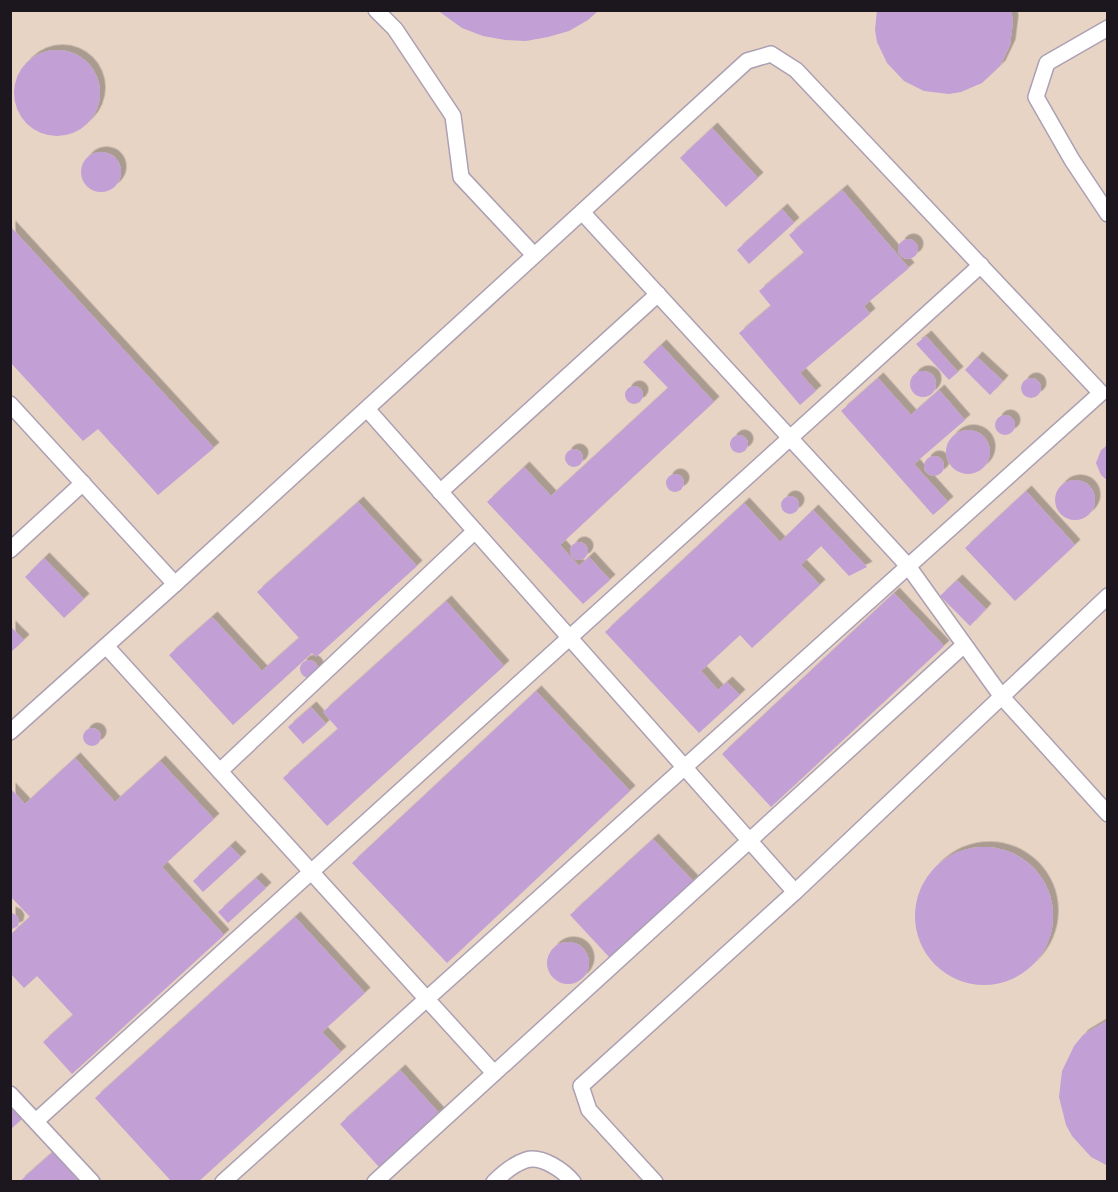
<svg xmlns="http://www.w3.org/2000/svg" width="1118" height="1192" viewBox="0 0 1118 1192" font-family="Manrope,sans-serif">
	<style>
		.industrial { fill: #e8d4c5 }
		.building { fill: #c29fd5; filter: url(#shadow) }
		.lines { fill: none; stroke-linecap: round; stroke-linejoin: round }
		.service-casing { stroke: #aca0b3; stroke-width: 18 }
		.service { stroke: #fff; stroke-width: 15 }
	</style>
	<defs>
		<filter id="shadow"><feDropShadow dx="5.5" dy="-5.5" stdDeviation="0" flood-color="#0004"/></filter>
	</defs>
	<rect width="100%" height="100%" fill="#e9dcf1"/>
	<rect class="industrial" x="11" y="11" width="1096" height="1170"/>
	<g class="building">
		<path d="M437 10H599L588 20 569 31 548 37 526 41 505 40 483 36 462 28Z"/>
		<path d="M877 10H1011L1013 21 1010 45 1000 66 982 83 961 92 949 94 924 91 904 81 887 63 877 42 875 30Z"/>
		<circle cx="57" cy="93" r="43"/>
		<path d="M712 128 758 178 726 207 680 158Z"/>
		<circle cx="101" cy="172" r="20"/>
		<path d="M842 190 909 268 864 306 870 314 800 373 816 391 800 405 739 333 771 306 759 291 804 253 789 235Z"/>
		<path d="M782 209 794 223 749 264 737 250Z"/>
		<path d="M10 226 214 448 158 495 98 429 83 441 10 362Z"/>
		<circle cx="908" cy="249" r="10"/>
		<path d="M926 336 958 372 949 380 916 344Z"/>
		<path d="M661 345 714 402 560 545 579 566 589 557 610 580 583 604 487 502 524 467 551 496 668 388 643 362Z"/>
		<path d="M977 357 1003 381 990 395 965 370Z"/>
		<circle cx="923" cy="384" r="13"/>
		<path d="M878 378 911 415 939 390 965 420 914 464 948 502 933 515 841 411Z"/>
		<circle cx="1031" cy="388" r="10"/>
		<circle cx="634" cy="395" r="9"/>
		<circle cx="1005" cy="425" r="10"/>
		<circle cx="968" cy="452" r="22"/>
		<circle cx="739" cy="444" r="9"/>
		<path d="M1108 445V481L1101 475 1096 463 1101 450Z"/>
		<circle cx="574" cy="458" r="9"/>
		<circle cx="934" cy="466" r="10"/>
		<circle cx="675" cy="483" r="9"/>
		<circle cx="1075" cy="500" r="20"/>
		<path d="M1026 491 1075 545 1015 601 965 548Z"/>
		<circle cx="790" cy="505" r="9"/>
		<path d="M358 502 417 566 316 657 312 653 233 725 169 655 212 617 262 671 299 638 257 592Z"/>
		<path d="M744 503 780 542 813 510 867 567 849 576 821 546 801 565 820 585 752 648 740 635 701 671 718 690 727 682 740 695 699 733 605 632Z"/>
		<circle cx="579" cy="551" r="9"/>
		<path d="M44 558 84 599 64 618 25 577Z"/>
		<path d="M957 580 986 609 970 626 940 596Z"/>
		<path d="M894 593 944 646 771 807 722 754Z"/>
		<path d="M446 601 504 666 327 826 283 778 338 729 323 712Z"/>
		<path d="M10 626 24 640 10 653Z"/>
		<circle cx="309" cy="669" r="9"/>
		<path d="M536 691 630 791 447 963 352 863Z"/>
		<path d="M311 707 326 724 303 744 288 727Z"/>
		<circle cx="92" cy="737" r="9"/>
		<path d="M75 758 115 802 160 761 214 819 162 867 224 935 72 1074 43 1042 73 1015 37 976 24 988 10 973V935L30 917 10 896V788L25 804Z"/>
		<path d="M653 839 693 881 610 958 570 915Z"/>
		<path d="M230 846 241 857 203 892 193 881Z"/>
		<circle cx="984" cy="916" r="69"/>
		<path d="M256 878 266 888 228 923 218 912Z"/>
		<path d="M10 912 16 915 19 920 18 926 10 930Z"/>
		<path d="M295 917 365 993 322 1032 341 1052 198 1182H172L95 1098Z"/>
		<circle cx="568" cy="963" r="21"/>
		<path d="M1108 1020V1166L1091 1157 1072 1136 1066 1125 1059 1097 1062 1071 1074 1046 1083 1035Z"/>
		<path d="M400 1070 439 1113 379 1167 340 1124Z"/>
		<path d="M10 1106 23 1118 10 1130Z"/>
		<path d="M54 1151 79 1182H19Z"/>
	</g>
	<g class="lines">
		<defs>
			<g id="service">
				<path d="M376 10 395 29 453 116 461 177 534 255"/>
				<path d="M1108 28 1047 63 1036 97 1072 160 1108 214"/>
				<path d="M582 212 908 566 1002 697 1108 814"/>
				<path d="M10 404 175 584 10 732"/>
				<path d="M367 409 795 892 581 1086 589 1110 655 1182"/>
				<path d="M440 492 658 294"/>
				<path d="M10 550 83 483"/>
				<path d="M175 584 747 61 771 54 796 70 1101 393 223 1182"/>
				<path d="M106 646 494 1073"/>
				<path d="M220 771 475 531"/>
				<path d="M795 892 1108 596"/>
				<path d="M10 1094 92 1182"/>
				<path d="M36 1121 981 265"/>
				<path d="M375 1182 964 645"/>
				<path d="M494 1182C503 1173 514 1164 526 1160 542 1155 564 1171 573 1182"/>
			</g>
		</defs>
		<use href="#service" class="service-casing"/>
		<use href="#service" class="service"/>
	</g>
	<rect width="1118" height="1192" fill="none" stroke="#1c171e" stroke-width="24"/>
</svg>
